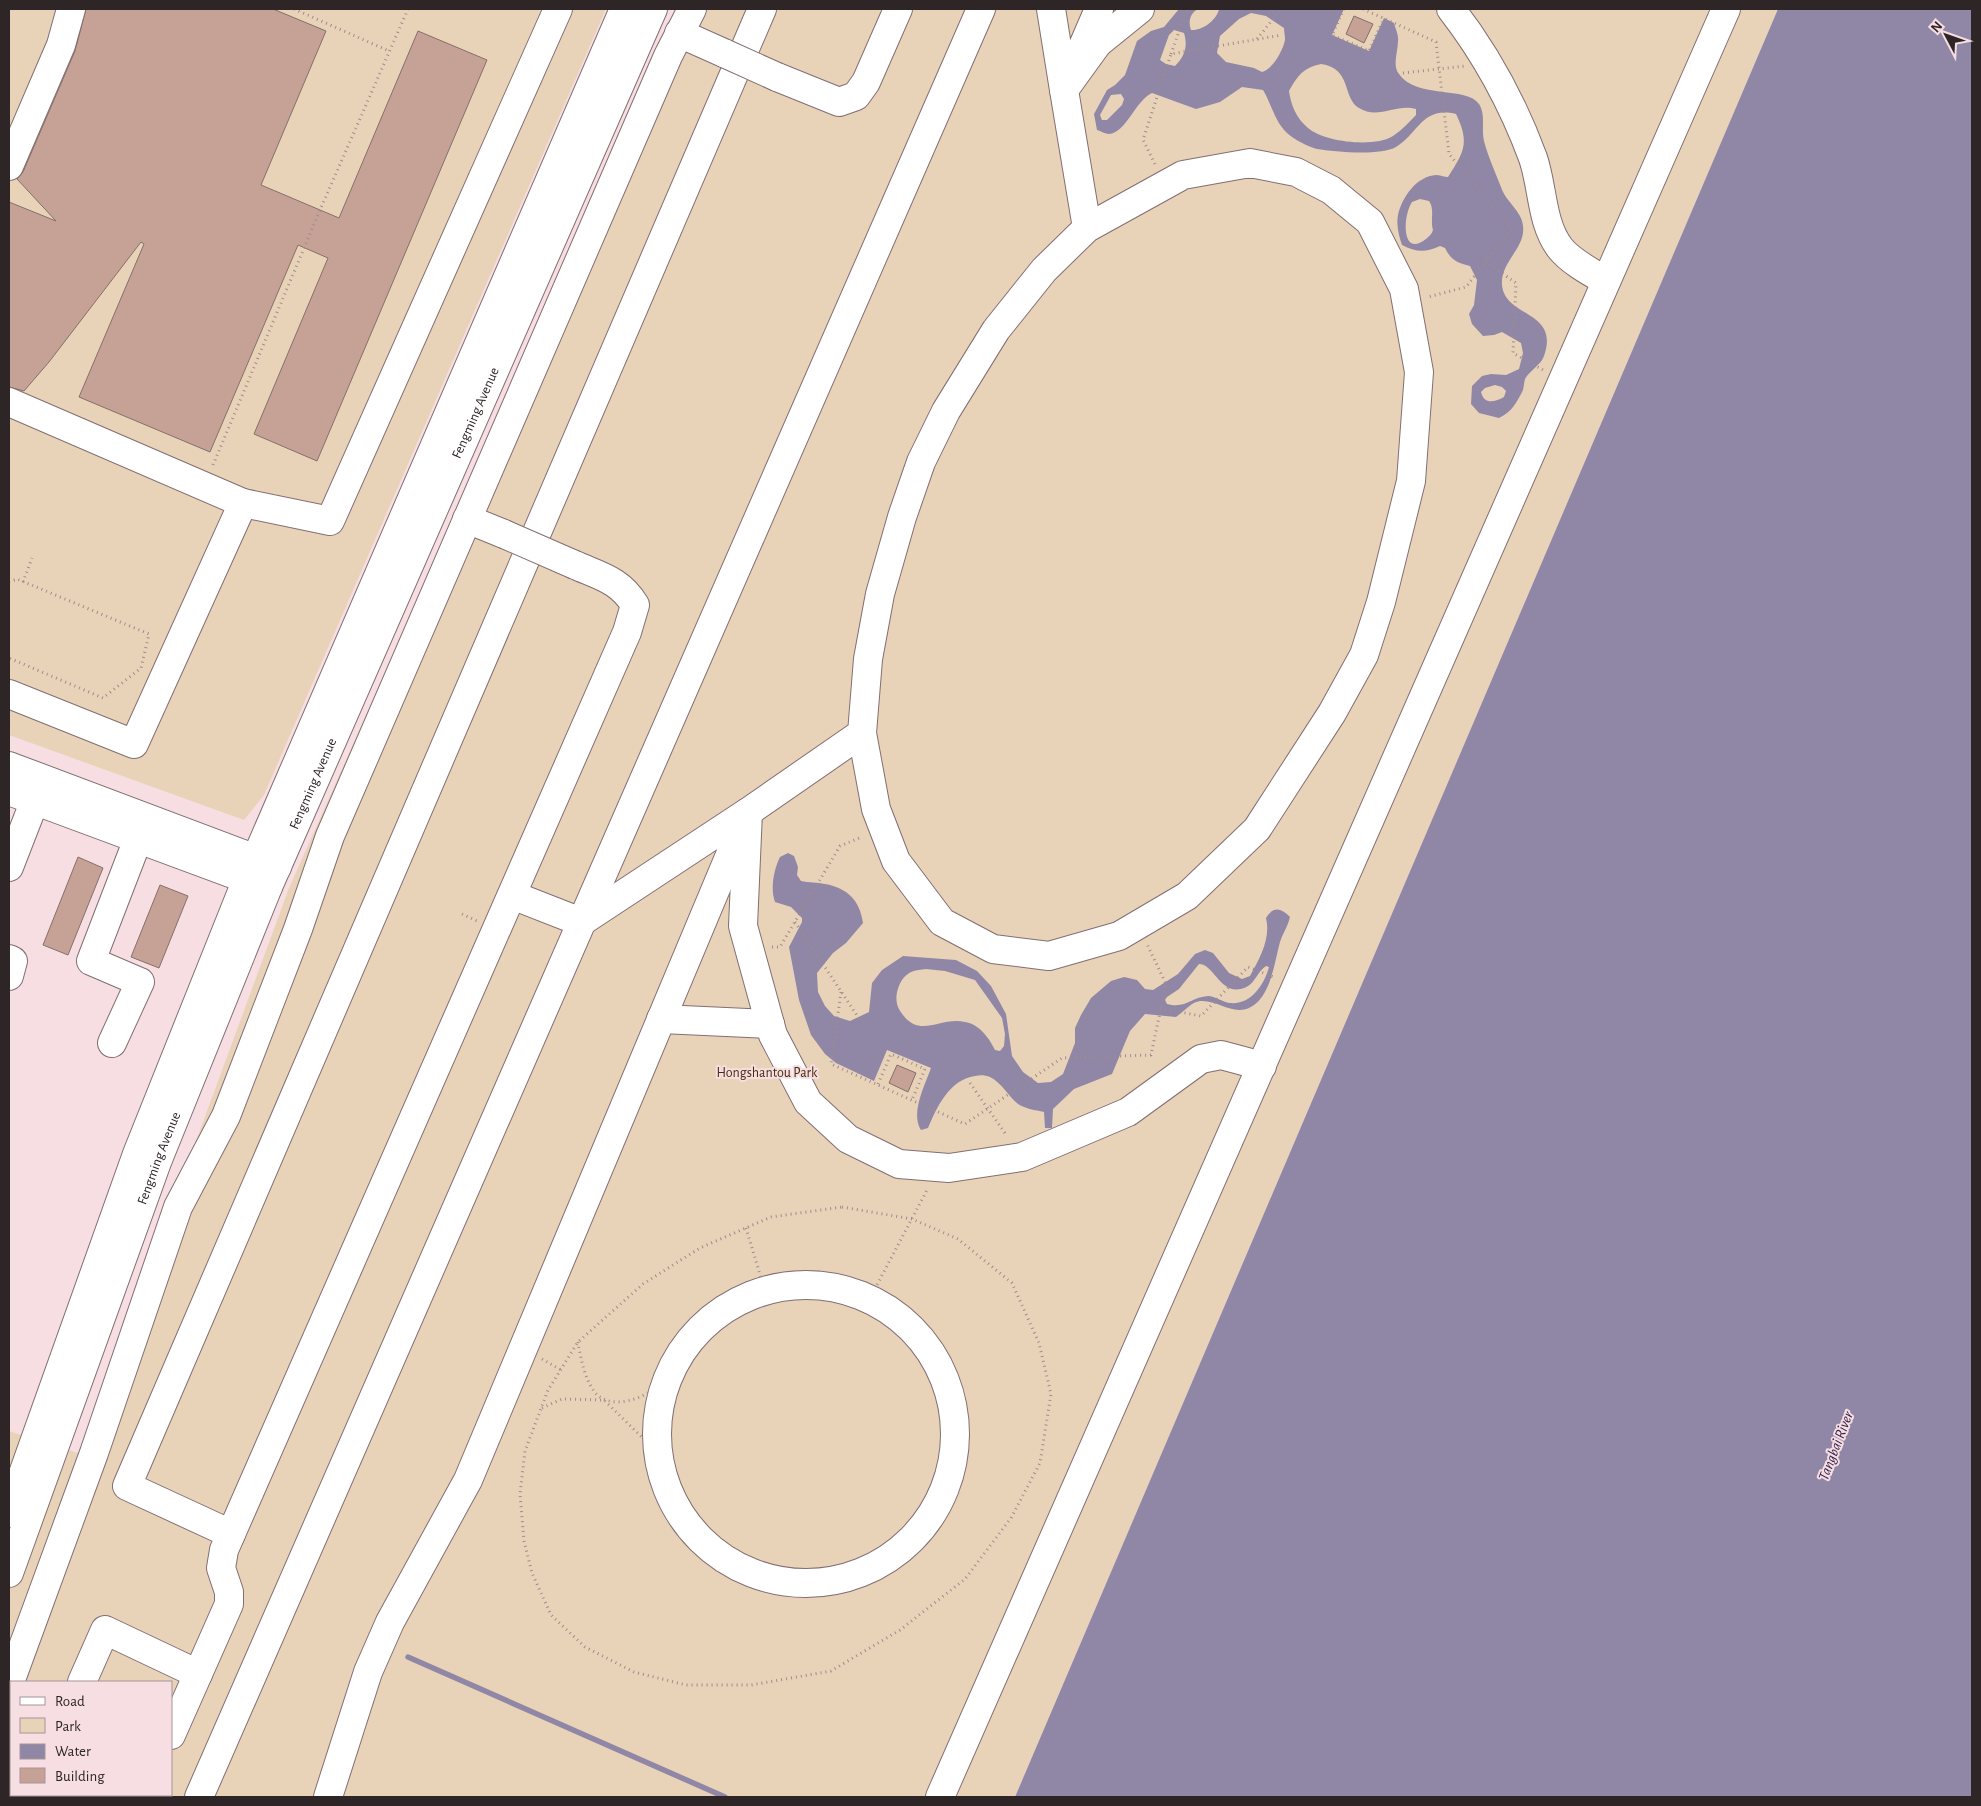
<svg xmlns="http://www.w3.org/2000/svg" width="1981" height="1806" viewBox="0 0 1981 1806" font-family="'Alegreya Sans',sans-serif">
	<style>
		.green { fill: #e9d3b8; fill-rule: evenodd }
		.water { fill: #9087a6; fill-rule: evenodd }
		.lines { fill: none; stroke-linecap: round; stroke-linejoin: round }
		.stream { stroke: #9087a6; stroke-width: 5.5 }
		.building { fill: #c6a296; stroke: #84706a }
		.minor-casing { stroke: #836e72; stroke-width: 30 }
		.major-casing { stroke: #836e72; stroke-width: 30 }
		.path { stroke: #9d8c8f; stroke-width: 3; stroke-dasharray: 1 4; stroke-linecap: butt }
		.minor { stroke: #fff; stroke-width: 28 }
		.major { stroke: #fff; stroke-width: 28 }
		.minor-bridge-casing { stroke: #836e72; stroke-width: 30; stroke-linecap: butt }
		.minor-bridge { stroke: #fff; stroke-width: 28 }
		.labels { text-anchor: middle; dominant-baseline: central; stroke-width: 4; stroke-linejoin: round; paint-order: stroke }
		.street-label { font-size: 14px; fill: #2e2527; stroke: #f6dee2 }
		.park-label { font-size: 14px; fill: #462e0a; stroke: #f6dee2 }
		.water-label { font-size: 15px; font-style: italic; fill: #2e1f49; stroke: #f6dee2 }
	</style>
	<rect width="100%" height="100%" fill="#f6dee2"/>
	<g class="green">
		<path d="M9 9H606L264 795 244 820 9 735Z"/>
		<path d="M681 9H1778L1015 1797H9V1431L81 1454 289 888ZM11 1682H171V1795H11Z"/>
	</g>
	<g class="water">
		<path d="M1179 9H1198C1190 13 1188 22 1191 30 1202 31 1217 20 1219 9H1344L1332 35 1369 51 1384 18 1394 23C1395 28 1399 35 1398 41 1398 52 1392 65 1399 74 1416 99 1467 86 1479 104 1486 115 1481 128 1484 141 1488 156 1495 172 1501 187 1505 201 1522 211 1523 226 1526 248 1500 262 1502 285 1505 318 1560 310 1544 356 1541 365 1530 370 1525 379 1524 382 1524 386 1523 390 1517 402 1512 412 1499 418L1479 413 1471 404 1472 386 1482 376 1491 374 1506 375 1519 369 1523 353 1521 343 1502 332 1494 335 1483 336 1472 324 1469 314 1474 305 1477 280 1470 266C1457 263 1451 260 1445 248L1440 246C1426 253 1415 252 1402 245 1399 236 1396 225 1398 215 1402 197 1417 176 1436 175 1440 175 1444 177 1448 177 1464 152 1470 143 1456 114 1422 106 1419 133 1396 147 1381 156 1335 152 1317 149 1309 147 1293 139 1287 133 1275 122 1271 103 1263 90L1242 87 1220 102 1196 109 1152 93C1135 101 1126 133 1109 134 1105 134 1101 131 1097 130L1094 114 1107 90 1115 85 1125 75 1137 41 1151 31 1164 27ZM1251 13 1266 16 1284 28C1284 31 1285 36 1285 40 1283 50 1273 69 1262 72L1254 68 1226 62 1217 53 1220 36 1239 19ZM1174 30 1184 33C1188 46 1185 56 1175 66L1166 64 1160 60 1169 35ZM1321 64C1352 68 1342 98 1359 108 1378 120 1397 103 1416 109V115C1409 122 1402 130 1393 136 1374 148 1324 142 1308 128 1296 118 1291 105 1289 91 1297 76 1304 67 1321 64ZM1121 94 1124 99 1122 105 1107 120H1102L1100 115 1111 95ZM1420 199 1429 201C1435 209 1430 220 1433 230 1432 234 1429 236 1426 239 1402 258 1402 218 1412 202ZM1495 385 1502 387 1506 391 1504 397C1495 402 1484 405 1481 392L1485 388Z"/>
		<path d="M1778 9H1972V1797H1015Z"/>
		<path d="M788 853 794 856 798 867 797 875 801 881C809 883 817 882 825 884 848 888 860 901 863 923L846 943 833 953 817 973 818 992 825 1006 834 1016 850 1021 869 1012 872 983 882 970 903 956 956 960 977 971 991 986 1006 1014 1012 1056 1023 1072 1038 1083 1051 1082 1063 1074 1075 1043V1028L1081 1015 1091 998 1111 981 1124 977 1137 980 1145 989 1153 990 1178 974 1195 954 1205 950 1213 953 1229 973 1242 979 1250 976C1260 958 1271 938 1266 918 1273 906 1281 908 1290 917 1288 926 1283 933 1280 942 1274 963 1270 1009 1239 1010 1225 1010 1208 996 1194 1003 1188 1006 1182 1013 1176 1017L1145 1014 1130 1031 1112 1074 1074 1089 1053 1109 1052 1128H1045L1044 1112C1035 1110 1026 1109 1018 1104 1008 1096 1002 1083 990 1077 985 1075 980 1075 975 1076 949 1080 937 1107 928 1128L921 1130C910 1113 925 1085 931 1068L887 1050 874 1081 836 1063 825 1054 811 1035 799 1000 789 947 802 922V918L791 907 775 902C770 889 774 869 780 857ZM1199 964C1215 964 1222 1001 1248 986 1255 982 1258 971 1266 966L1269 967C1264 985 1251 1005 1230 1003 1222 1002 1215 996 1208 996 1191 997 1186 1009 1167 1004L1165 1000 1167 997 1179 989ZM926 969 945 971 975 980 1002 1018 1005 1034 1004 1046 1000 1051 995 1050C989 1038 979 1024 965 1022 939 1016 918 1042 899 1009 894 1000 897 988 902 980 908 971 916 970 926 969Z"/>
	</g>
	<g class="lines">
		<path class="stream" d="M408 1657 725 1797"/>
	</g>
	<g class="building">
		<path d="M86 9H273L326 31 261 185 339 218 418 31 487 60 317 461 254 434 328 258 298 245 210 452 79 397 144 244 141 242 49 362 24 391 9 387V202L56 221 17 179 23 172 75 51Z"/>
		<path d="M1354 16 1373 24 1364 43 1346 34Z"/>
		<path d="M78 857 103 868 68 955 43 945Z"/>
		<path d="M160 885 188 896 159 968 131 957Z"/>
		<path d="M897 1065 916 1073 908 1092 889 1083Z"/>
	</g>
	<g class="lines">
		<defs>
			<g id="minor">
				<path d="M1051 9 1064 90 1099 9"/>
				<path d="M1451 9C1486 54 1513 104 1533 158 1543 187 1541 223 1560 248 1570 261 1592 273 1606 281"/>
				<path d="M679 33 726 54"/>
				<path d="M777 77 839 102 856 96 866 82 898 9"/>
				<path d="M9 166 61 45 71 9"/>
				<path d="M1087 228 1064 90 1098 43 1140 9"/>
				<path d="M9 402 243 503 330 521 558 9"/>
				<path d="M467 519 504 534"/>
				<path d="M9 694 134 744 243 503"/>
				<path d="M862 733 876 809 896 861 942 922 993 949 1049 956 1119 936 1187 896 1257 829 1332 713 1364 655 1381 602 1411 481 1419 372 1404 289 1370 222 1331 190 1296 172 1250 163 1183 175 1087 228 1044 270 996 330 946 411 921 462 902 517 880 594 868 659 862 733 748 812 743 926 773 1035 808 1102 848 1139 899 1164 949 1168 1022 1157 1128 1112 1201 1059 1221 1055 1262 1066"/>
				<path d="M9 766 277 867"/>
				<path d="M9 791 268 887"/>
				<path d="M9 867 35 800"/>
				<path d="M9 959 13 961 9 976"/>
				<path d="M661 1019 770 1024"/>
				<path d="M112 1043 140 982 91 961 138 839"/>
				<circle cx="806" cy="1434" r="149"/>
				<path d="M231 1534 127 1486 762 9"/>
				<path d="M82 1682 105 1630 198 1674"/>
				<path d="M9 1685 94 1453 178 1207 226 1116 298 929 330 836 668 56 692 9"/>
				<path d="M171 1735 229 1604V1592L221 1568 224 1550 627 632 635 605C620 580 600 576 575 565"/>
				<path d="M33 1797 34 1795"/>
				<path d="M144 1797 145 1795"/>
				<path d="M199 1797 981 9"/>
				<path d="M328 1797 368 1672 390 1622 468 1480 748 812 581 922 512 895"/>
				<path d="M940 1797 1726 9"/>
			</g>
			<g id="major">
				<path d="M9 1513 137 1154 247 879 624 9"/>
				<path id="s1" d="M9 1573 157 1162 268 887 653 9"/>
			</g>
		</defs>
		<use href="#minor" class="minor-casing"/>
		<use href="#major" class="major-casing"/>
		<g class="path">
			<path d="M294 9 389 51"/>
			<path d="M1344 9 1332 35 1369 51 1384 18"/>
			<path d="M1363 9 1436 42 1449 154 1511 229 1466 287 1428 297"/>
			<path d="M1257 39 1281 9"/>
			<path d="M1171 54 1187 9"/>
			<path d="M1403 73 1465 66"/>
			<path d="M1155 164 1143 140 1171 54 1282 35"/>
			<path d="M1486 262 1516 283 1513 353 1543 370"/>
			<path d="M213 465 320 210 408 9"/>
			<path d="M9 582 17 579 149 634 141 668 103 698 9 658"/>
			<path d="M23 582 32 558"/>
			<path d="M462 914 477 921"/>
			<path d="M795 922 860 1020"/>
			<path d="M772 947H780L840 846 862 837"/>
			<path d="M841 992 831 1064 965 1124 1062 1058 1151 1055 1166 984 1147 944"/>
			<path d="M1160 1008 1201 1016 1248 967 1276 978"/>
			<path d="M970 1083 1007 1136"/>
			<path d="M878 1084 891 1054 925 1069 912 1100"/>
			<path d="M842 1207 912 1219 958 1239 1012 1283 1039 1343 1051 1394 1040 1463 1011 1518 965 1579 900 1630 831 1671 751 1685H686L634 1672 585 1647 551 1615 532 1573 524 1541 520 1494 525 1451 548 1390 578 1342 643 1284 700 1248 771 1217Z"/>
			<path d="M746 1228 765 1291"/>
			<path d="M870 1298 927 1190"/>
			<path d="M578 1342C581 1359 584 1377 594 1391 609 1412 646 1399 660 1383 664 1378 668 1372 672 1367"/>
			<path d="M542 1359 561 1370"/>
			<path d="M542 1408 562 1399 604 1400 656 1451"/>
		</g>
		<use href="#minor" class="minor"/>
		<use href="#major" class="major"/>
		<defs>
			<g id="minor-bridge">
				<path d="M726 54 777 77"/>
				<path d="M504 534 575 565"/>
			</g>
		</defs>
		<use href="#minor-bridge" class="minor-bridge-casing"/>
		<use href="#minor-bridge" class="minor-bridge"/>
	</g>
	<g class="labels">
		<g class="street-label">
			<text stroke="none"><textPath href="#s1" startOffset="1251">Fengming Avenue</textPath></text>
			<text stroke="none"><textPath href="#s1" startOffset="846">Fengming Avenue</textPath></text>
			<text stroke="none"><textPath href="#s1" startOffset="441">Fengming Avenue</textPath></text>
		</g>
		<g class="park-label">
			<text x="767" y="1073">Hongshantou Park</text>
		</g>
		<g class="water-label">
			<text transform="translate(1836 1446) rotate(-69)">Tangbai River</text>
		</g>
	</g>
	<rect width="1981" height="1806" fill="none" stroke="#2e2527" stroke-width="20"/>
	<rect x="10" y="1681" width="162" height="115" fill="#f6dee2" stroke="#a69497"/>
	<rect x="20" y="1697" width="25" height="8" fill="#ffffff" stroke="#a69497"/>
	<text x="55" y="1706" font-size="15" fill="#2e2527">Road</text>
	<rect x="20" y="1718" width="25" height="15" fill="#e9d3b8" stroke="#a69497"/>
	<text x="55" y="1731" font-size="15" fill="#2e2527">Park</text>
	<rect x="20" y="1744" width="25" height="15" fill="#9087a6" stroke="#a69497"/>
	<text x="55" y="1756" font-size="15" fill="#2e2527">Water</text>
	<rect x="20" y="1768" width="25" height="15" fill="#c6a296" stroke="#a69497"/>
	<text x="55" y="1781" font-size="15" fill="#2e2527">Building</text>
	<g transform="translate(1946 35) rotate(311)" stroke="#f6dee2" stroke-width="4" paint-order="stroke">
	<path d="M0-4L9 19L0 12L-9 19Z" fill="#2e2527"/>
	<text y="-8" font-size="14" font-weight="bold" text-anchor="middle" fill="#2e2527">N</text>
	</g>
</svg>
